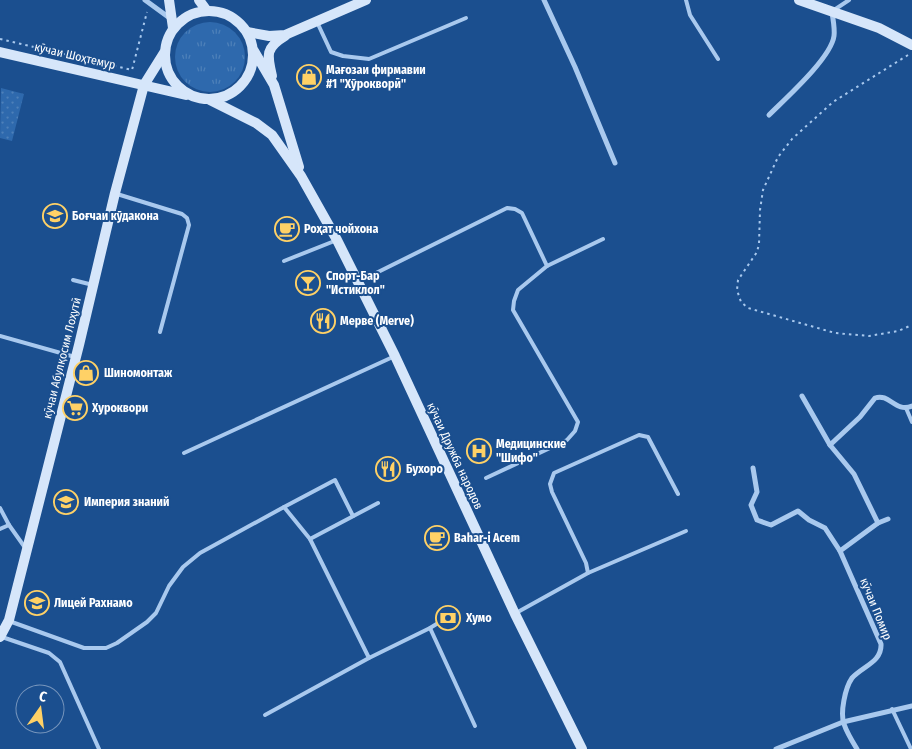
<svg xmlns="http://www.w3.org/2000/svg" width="912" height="749" viewBox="0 0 912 749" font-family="'Fira Sans Condensed',sans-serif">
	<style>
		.grass { fill: url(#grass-tufts) }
		.park { fill: url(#park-dots) }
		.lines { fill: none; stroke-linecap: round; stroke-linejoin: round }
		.path { stroke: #a9c9ee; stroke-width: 2; stroke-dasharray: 2.5 4; stroke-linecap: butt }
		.lane { stroke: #a9c9ee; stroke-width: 4 }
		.street { stroke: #a9c9ee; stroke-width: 5 }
		.secondary { stroke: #d6e6fa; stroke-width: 10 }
		.labels { text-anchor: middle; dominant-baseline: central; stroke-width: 4; stroke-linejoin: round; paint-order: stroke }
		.street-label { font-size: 12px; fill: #fff; stroke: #1b4f8f }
		.poi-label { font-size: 12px; font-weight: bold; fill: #fff; stroke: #1b4f8f; text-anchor: start }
	</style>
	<defs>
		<pattern id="grass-tufts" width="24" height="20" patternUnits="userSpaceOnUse" patternTransform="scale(1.25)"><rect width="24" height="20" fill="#2e69ad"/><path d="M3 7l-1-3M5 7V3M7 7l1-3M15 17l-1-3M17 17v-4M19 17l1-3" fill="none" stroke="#4d80b9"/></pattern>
		<pattern id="park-dots" width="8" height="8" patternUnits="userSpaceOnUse" patternTransform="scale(1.25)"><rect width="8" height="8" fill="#2e69ad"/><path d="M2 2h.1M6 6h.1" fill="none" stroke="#4d80b9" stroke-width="1.8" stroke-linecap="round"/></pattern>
	</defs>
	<rect width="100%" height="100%" fill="#1b4f8f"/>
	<circle class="grass" cx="210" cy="57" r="35"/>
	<path class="park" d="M1 88 24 94 12 141 0 138Z"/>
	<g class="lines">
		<g class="path">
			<path d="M0 39 132 70 147 12"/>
			<path d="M908 55 833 102 792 139 778 157 763 190 760 210 759 244 757 252 738 280 737 290 741 302 748 308 835 333 869 336 898 331 912 325"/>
		</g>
		<g class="lane">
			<path d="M686 0 690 15 718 59"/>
			<path d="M834 10 849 0"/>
			<path d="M317 22 331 52 343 56 369 59 466 18"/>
			<path d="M117 194 182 214 187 218 189 225 160 332"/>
			<path d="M284 261 337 240"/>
			<path d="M73 280 93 285"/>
			<path d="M360 281 507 208 515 209 522 213 547 266"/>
			<path d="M0 336 75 357"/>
			<path d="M906 408 912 422"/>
			<path d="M184 453 395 356"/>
			<path d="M486 478 567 440 575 431 578 422 513 310 514 301 518 290 547 266 603 239"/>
			<path d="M284 507 335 480 353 516"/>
			<path d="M0 508 9 525 26 549"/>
			<path d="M0 529 9 525"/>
			<path d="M310 539 369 658 430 628 448 617"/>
			<path d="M588 573 686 531"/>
			<path d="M516 613 588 573 586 563 552 492 550 484 554 473 639 435 648 437 678 494"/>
			<path d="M9 621 84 648H106L117 643 147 622 156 613 169 586 183 567 200 553 284 507 310 539 378 503"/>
			<path d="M430 628 475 726"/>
			<path d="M2 637 49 653 60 662 99 749"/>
			<path d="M892 709 911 749"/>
			<path d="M265 715 369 658"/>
		</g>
		<g class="street">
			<path d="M145 0 171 19"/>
			<path d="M544 0 575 67 615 163"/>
			<path d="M769 115C786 98 831 58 834 36 835 28 833 20 832 12"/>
			<path d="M802 396 830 445"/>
			<path d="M753 468 757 492 751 505 757 520 771 525 798 511 809 520 825 528 840 551"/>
			<path d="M878 523 854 474 830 445 860 417 875 398C890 393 895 413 912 406"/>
			<path d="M776 749 843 722 912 706"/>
			<path d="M857 749C852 741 847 733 844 724 840 713 845 688 852 678 863 666 882 662 881 644L840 551 878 523 888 519"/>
		</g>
		<g class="secondary">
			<path d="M169 0 173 28"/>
			<path d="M199 0 207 11"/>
			<path d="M799 0 879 28 912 45"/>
			<circle cx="209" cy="55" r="44"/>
			<path d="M247 32 269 36 285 35 366 0"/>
			<path d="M254 51 274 85 299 167"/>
			<path d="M0 52 186 95"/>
			<path d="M272 76C267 55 265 48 285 36"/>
			<path d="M210 100 256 123 272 135 301 176 337 240 395 356 515 614 582 749"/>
			<path d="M0 637 9 620 79 345 115 193 144 85 164 53"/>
		</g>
	</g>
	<defs>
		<symbol id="shop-ring" viewBox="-11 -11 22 22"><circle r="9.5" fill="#1b4f8f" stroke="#ffd166" stroke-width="1.5"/><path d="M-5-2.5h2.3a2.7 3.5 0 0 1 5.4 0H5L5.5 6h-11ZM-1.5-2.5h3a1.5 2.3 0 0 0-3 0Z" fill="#ffd166"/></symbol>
		<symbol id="school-ring" viewBox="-11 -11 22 22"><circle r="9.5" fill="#1b4f8f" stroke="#ffd166" stroke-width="1.5"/><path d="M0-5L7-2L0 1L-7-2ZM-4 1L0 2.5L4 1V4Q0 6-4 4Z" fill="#ffd166"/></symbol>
		<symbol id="cafe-ring" viewBox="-11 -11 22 22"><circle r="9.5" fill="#1b4f8f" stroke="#ffd166" stroke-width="1.5"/><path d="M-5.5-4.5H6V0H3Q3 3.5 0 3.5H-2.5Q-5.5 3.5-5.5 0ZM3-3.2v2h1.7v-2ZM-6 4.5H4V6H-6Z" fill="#ffd166"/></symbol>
		<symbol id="bar-ring" viewBox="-11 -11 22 22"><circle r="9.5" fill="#1b4f8f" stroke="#ffd166" stroke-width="1.5"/><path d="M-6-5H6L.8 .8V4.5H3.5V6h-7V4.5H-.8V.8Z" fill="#ffd166"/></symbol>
		<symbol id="restaurant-ring" viewBox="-11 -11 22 22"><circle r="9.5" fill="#1b4f8f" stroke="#ffd166" stroke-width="1.5"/><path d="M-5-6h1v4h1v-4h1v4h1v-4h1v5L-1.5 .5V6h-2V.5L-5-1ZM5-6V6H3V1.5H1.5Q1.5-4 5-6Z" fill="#ffd166"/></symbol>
		<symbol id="supermarket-ring" viewBox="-11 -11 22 22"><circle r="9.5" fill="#1b4f8f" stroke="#ffd166" stroke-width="1.5"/><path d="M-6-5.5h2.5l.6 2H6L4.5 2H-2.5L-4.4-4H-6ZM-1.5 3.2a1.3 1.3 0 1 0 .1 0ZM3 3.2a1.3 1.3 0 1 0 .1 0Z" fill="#ffd166"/></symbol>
		<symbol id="hospital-ring" viewBox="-11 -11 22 22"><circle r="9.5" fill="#1b4f8f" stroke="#ffd166" stroke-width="1.5"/><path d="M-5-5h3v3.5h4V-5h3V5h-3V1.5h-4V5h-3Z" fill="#ffd166"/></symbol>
		<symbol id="bank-ring" viewBox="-11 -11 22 22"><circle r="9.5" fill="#1b4f8f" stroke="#ffd166" stroke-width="1.5"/><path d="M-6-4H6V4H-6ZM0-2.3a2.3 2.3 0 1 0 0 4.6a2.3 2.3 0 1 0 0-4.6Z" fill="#ffd166"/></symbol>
	</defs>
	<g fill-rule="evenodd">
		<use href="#shop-ring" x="295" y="63" width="28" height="28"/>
		<use href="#school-ring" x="41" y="202" width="28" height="28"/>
		<use href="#cafe-ring" x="273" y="215" width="28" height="28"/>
		<use href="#bar-ring" x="294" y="269" width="28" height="28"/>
		<use href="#restaurant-ring" x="309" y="307" width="28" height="28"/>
		<use href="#shop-ring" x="72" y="359" width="28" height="28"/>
		<use href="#supermarket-ring" x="61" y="394" width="28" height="28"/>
		<use href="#hospital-ring" x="465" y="437" width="28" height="28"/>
		<use href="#restaurant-ring" x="374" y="455" width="28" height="28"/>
		<use href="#school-ring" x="52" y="488" width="28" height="28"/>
		<use href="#cafe-ring" x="423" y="524" width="28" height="28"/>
		<use href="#school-ring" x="23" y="589" width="28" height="28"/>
		<use href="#bank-ring" x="434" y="604" width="28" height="28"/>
	</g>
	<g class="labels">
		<g class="street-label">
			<text transform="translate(75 56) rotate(13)">кӯчаи Шоҳтемур</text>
			<text transform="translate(62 358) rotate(-76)">кӯчаи Абулқосим Лоҳутӣ</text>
			<text transform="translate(455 456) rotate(65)">кӯчаи Дружба народов</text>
			<text transform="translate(876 609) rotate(68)">кӯчаи Помир</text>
		</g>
		<g class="poi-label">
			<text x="326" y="70">Мағозаи фирмавии<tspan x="326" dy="14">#1 "Хӯрокворӣ"</tspan></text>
			<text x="72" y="216">Боғчаи кӯдакона</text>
			<text x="304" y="229">Роҳат чойхона</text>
			<text x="326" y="276">Спорт-Бар<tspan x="326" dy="14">"Истиклол"</tspan></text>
			<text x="340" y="321">Мерве (Merve)</text>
			<text x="104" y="373">Шиномонтаж</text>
			<text x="92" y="408">Хуроквори</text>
			<text x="496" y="444">Медицинские<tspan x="496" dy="14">"Шифо"</tspan></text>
			<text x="406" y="469">Бухоро</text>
			<text x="84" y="502">Империя знаний</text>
			<text x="454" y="538">Bahar-i Acem</text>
			<text x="54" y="603">Лицей Рахнамо</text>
			<text x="466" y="618">Хумо</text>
		</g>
	</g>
	<g transform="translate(40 709) rotate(14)"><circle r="24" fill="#1b4f8f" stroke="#7695bc"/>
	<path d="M0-4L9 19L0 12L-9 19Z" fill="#ffd166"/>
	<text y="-8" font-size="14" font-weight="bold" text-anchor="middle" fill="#ffffff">С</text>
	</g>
</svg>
